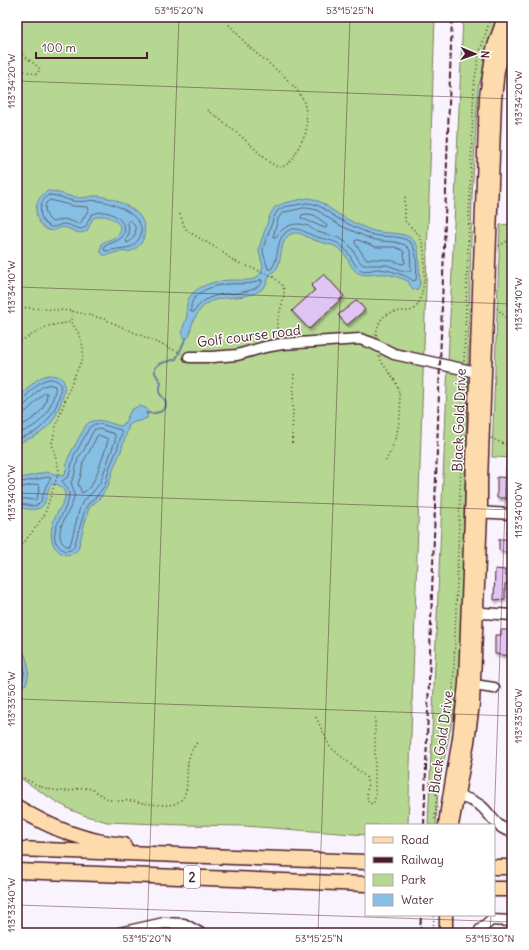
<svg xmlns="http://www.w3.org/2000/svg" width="529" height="950" viewBox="0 0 529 950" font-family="Delius,sans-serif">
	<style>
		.green { fill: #b5d791; stroke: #807b5e }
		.water { fill: #85c0e4; stroke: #6d809a }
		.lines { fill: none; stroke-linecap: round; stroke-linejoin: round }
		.shore { stroke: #625f75; stroke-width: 1 }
		.stream { stroke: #6d809a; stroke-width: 2 }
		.building { fill: #dfc5f4; stroke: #4a1f2b; filter: url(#shadow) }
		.minor-casing { stroke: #4a1f2b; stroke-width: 13 }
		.major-casing { stroke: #4a1f2b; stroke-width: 15 }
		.highway-casing { stroke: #4a1f2b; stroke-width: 17 }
		.path { stroke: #4a1f2b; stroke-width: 1.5; stroke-dasharray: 1 3; stroke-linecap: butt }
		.minor { stroke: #fff; stroke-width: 10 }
		.major { stroke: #fedbac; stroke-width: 12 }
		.highway { stroke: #fedbac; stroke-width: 14 }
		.rail { stroke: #4a1f2b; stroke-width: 2; stroke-dasharray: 6 3; stroke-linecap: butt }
		.ticks { fill: none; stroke: #4a1f2b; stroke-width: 1; stroke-opacity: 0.45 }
		.labels { text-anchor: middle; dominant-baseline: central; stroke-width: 3; stroke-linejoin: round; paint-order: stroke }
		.shield { fill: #fff; stroke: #80626b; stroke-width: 1 }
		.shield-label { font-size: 13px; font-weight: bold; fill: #4a1f2b }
		.street-label { font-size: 14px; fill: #4a1f2b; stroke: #fff }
		.neatline { fill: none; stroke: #4a1f2b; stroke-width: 1.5 }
		.ticks-label { font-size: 10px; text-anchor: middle; fill: #4a1f2b }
	</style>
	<defs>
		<filter id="shadow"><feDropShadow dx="1.5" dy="3" stdDeviation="1" flood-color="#0004"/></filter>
	</defs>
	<rect width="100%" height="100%" fill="#f9f3fd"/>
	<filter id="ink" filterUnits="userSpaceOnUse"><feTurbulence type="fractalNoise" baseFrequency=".025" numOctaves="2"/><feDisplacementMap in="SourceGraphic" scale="8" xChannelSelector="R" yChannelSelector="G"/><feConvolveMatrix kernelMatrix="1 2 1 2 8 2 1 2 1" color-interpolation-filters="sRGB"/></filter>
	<g filter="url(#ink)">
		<g class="green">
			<path d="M17 17H435L408 825H366V835L245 826 184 825 107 822 86 816 71 810 55 801 17 776Z"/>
			<path d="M463 17H502L478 87 472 198 460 682 438 790 436 825H428Z"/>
			<path d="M512 224V458L492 457 500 225Z"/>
		</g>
		<g class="water">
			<path d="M48 191C58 191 65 196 75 197 81 199 87 197 93 196 108 195 127 204 138 214 148 225 147 243 133 250 128 253 123 251 118 252 112 253 109 256 103 255L100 251 102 243C107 240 115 239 119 234 125 225 111 216 103 216 100 216 96 217 93 218L87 231C79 235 75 231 67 228 60 225 54 234 46 229 32 220 33 198 48 191Z"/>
			<path d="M308 198C321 200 327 207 338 214 348 220 360 226 371 230 388 236 409 228 418 247L420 284 418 289H413L411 287 408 281C401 278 392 275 385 274 376 273 366 277 358 273 350 268 348 257 342 251 333 243 324 244 314 240 306 237 297 229 289 235 280 242 282 257 278 266 276 271 272 272 270 275 267 279 268 283 265 286 250 303 222 292 205 305 198 310 193 321 191 328 190 333 190 336 187 339H184C179 331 186 323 187 315 187 310 186 305 188 300 196 284 219 280 235 280 241 280 248 281 254 279 259 277 261 272 263 267L259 252V248L270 215 275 207 284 203Z"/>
			<path d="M49 375C54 375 61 376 63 380 68 389 58 412 53 420 51 424 46 428 43 431 35 438 26 439 17 444V401C26 390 35 377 49 375Z"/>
			<path d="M139 406 146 408 148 411 147 418 140 421 134 422 129 425 121 451 114 467 108 486 100 498 90 507 88 511 78 549C69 561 54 552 52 540 51 536 51 532 52 527 53 517 61 508 65 498 66 490 60 483 52 484 48 488 48 493 46 498 43 514 28 509 17 507V479L47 472 63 476 65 475 68 458 86 425C97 415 109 424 121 426L124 424 131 410Z"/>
			<path d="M17 638C24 652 33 668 26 684L22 686 17 688Z"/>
		</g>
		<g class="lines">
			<g class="shore">
				<path d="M49 195C58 195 64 199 73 201 82 203 91 199 100 201 121 204 160 225 131 247L105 251 104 248 105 246C110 243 116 242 120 239 133 228 116 212 103 212 99 212 95 213 91 215L86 226 82 229C75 229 71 224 64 224 59 224 54 229 49 226 37 221 38 200 49 195Z"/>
				<path d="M50 200 73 206 88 207 89 209 80 224 64 219 52 222C46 217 44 210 46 203Z"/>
				<path d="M308 203C321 204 327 212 337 218 348 224 360 230 371 234 384 239 402 233 412 244 417 251 417 272 416 280L413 281C407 275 389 270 379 269 374 269 366 272 361 270 353 266 351 254 344 248 336 240 327 240 317 237 306 234 296 223 285 233 275 242 280 259 271 269H268L263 252V248L274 217 278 210 284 207Z"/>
				<path d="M303 208H308L317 210 339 225 371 239 381 241 395 242 405 245 410 250 411 271H404L387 265H363C357 260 355 251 349 245 340 236 330 236 318 232 314 231 311 228 308 226 295 221 283 226 276 237H273L278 219 282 213Z"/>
				<path d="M308 214 314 215 326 224 327 227 325 228 301 218 302 215Z"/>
				<path d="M130 220C139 227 137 238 127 243L126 240 129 233 128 222Z"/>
				<path d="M358 240 376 247H395L402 250 404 252 405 263 402 264C390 259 379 259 366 259L355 243V241Z"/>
				<path d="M260 280H262V283C243 302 212 283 194 312H191C188 292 214 285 229 284 240 283 250 286 260 280Z"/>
				<path d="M17 403 21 402C30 392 45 370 60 383 63 399 49 423 35 432 29 435 23 437 17 439"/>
				<path d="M17 408C33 407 37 378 55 386 56 392 53 398 51 404 43 422 35 427 17 434"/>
				<path d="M17 414 23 413 28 410 44 393H47C46 411 33 421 17 427"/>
				<path d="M95 424H100L121 430 122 432 117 450 110 466 105 485 97 496 88 504 85 509 74 547 71 550 65 551C39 537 70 511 69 494 69 489 65 485 62 481L69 476 74 455 79 447 89 428Z"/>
				<path d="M95 429H99L115 434V441L100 483 93 492 83 501 80 507 71 542 69 546H66C49 533 72 512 74 497 75 492 72 487 71 482L74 477 78 458 84 450 91 435Z"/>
				<path d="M99 435 108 439C108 443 96 478 93 482 90 487 87 491 82 493L78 484 81 475 83 462 89 452 97 436Z"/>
				<path d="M17 483 48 477 51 478 46 486 41 501 37 505 32 506 17 503"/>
				<path d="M17 488 38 484 40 486 37 498 35 500 17 498"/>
				<path d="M17 647C22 658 28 670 22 681L17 684"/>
			</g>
			<path class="stream" d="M146 413C153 414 170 413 165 400 163 397 160 395 159 392L161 383 155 373V368L159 364 176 359 186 338"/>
		</g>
		<g class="building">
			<path d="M324 274 344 296 309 329 292 311 315 290 311 286Z"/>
			<path d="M357 300 365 310 347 325 338 315Z"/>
			<path d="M497 477 512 478V489H507V498H497Z"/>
			<path d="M507 531H512V551L507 553 499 550V539H507Z"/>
			<path d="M495 569 505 570V575H507V584H505V599L494 600Z"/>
			<path d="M501 630H512V656L495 654V635H501Z"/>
		</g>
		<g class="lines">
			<defs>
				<g id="minor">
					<path d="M189 357H212L237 355 265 347 282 344 360 339 372 343 394 354 476 372"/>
					<path d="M475 512 512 514"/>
					<path d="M469 612 512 615"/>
					<path d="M467 684 494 688"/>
					<path d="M451 795C462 797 472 799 481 806 491 814 497 830 512 831"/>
					<path d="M119 933 164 923 184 924 200 933"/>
					<path d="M480 933V930L491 920 512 921"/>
				</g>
				<g id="major">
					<path d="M445 825 447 810 459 738 465 684 486 96 493 49 504 17"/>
					<path d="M452 825 468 742 473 704 481 513V482L495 100 498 70 512 25"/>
					<path d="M446 933V915"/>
				</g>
				<g id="highway">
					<path d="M17 807C50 828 84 842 124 845"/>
					<path d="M17 849 366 862"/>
					<path d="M494 867H512"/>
					<path d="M17 871 366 884"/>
					<path d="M494 889H512"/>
				</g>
			</defs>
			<use href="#minor" class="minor-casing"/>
			<use href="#major" class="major-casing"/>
			<use href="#highway" class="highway-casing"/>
			<g class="path">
				<path d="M17 50 38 67 40 69 37 74H35L17 69"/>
				<path d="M208 110 242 137 269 162 278 167 285 166 292 160 305 135 307 126 306 111 303 99 296 89 285 77 250 48 222 17"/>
				<path d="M180 214 185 228 189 232 218 249 234 261 272 276 282 285 284 290V296L277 322V328L280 337"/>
				<path d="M499 246 512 238"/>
				<path d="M17 307 72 311 104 319 181 353"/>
				<path d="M497 308 512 324"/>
				<path d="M376 335C379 317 384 313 402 311 406 311 410 312 414 309 426 301 427 252 421 239 418 232 410 227 405 221V197"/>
				<path d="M17 343 48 326 71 322"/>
				<path d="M379 356C382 365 389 371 394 379 407 403 398 440 385 462"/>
				<path d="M464 361 474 83 480 51 491 17"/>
				<path d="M491 438 504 444 512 446"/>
				<path d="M292 443 294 372"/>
				<path d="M17 550 20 548 44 516 59 471 52 443 57 422 74 377 83 358V346L78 332 71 322 72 311"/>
				<path d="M316 717 330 747 366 777C369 785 366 794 368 802L372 804 375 801V717"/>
				<path d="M17 774C33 784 49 792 68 791 74 790 80 787 86 788 95 789 102 797 111 800 118 802 125 800 132 801 144 803 171 809 180 801 190 792 186 774 188 763 189 754 193 748 198 741"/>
				<path d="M435 819 437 779 452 706 453 693 464 379"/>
				<path d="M433 933 434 915"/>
			</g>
			<use href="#minor" class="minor"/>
			<use href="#major" class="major"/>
			<use href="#highway" class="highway"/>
			<g class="rail">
				<path d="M424 825 452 17"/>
				<path d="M420 933 421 915"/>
			</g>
		</g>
	</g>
	<path class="ticks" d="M17 81 512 99M17 287 512 304M17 493 512 510M17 699 512 716M494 825 512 306M17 905 512 922M147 933 179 17M318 933 350 17M490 933 491 915"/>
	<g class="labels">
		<rect class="shield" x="184" y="866" width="16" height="22" rx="3"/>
		<g class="shield-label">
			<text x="192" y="877">2</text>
		</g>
		<g class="street-label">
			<text transform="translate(249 336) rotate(-7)">Golf course road</text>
			<text transform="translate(459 420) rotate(-88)">Black Gold Drive</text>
			<text transform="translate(441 742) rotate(-82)">Black Gold Drive</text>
		</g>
	</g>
	<rect width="529" height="950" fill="none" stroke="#fff" stroke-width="44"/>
	<rect x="365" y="824" width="130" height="92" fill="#ffffff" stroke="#b7a5aa"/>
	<rect x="373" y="837" width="20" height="6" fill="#fedbac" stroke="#b7a5aa"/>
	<text x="401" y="844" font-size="12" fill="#4a1f2b">Road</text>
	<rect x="373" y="857" width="20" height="6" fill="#4a1f2b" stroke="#b7a5aa"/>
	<text x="401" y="864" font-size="12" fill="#4a1f2b">Railway</text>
	<rect x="373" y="874" width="20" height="12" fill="#b5d791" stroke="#b7a5aa"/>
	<text x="401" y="884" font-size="12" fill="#4a1f2b">Park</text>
	<rect x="373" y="894" width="20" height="12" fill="#85c0e4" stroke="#b7a5aa"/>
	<text x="401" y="904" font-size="12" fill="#4a1f2b">Water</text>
	<g transform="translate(475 54) rotate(92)" stroke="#ffffff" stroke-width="3" paint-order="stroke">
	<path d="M0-3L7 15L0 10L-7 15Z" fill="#4a1f2b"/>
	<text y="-6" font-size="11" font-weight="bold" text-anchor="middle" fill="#4a1f2b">N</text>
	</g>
	<path d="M36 52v6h111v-6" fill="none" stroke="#4a1f2b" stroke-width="2"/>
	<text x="42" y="52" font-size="12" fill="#4a1f2b" stroke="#ffffff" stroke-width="3" paint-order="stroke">100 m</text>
	<rect x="22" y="22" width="485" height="906" class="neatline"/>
	<g class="ticks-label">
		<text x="179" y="14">53°15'20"N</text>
		<text x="350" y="14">53°15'25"N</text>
		<text transform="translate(11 81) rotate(-90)" y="4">113°34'20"W</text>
		<text transform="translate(518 98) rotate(-90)" y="4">113°34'20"W</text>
		<text transform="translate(11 287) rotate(-90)" y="4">113°34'10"W</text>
		<text transform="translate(518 304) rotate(-90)" y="4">113°34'10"W</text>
		<text transform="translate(11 493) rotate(-90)" y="4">113°34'00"W</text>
		<text transform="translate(518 510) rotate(-90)" y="4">113°34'00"W</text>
		<text transform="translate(11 699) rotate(-90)" y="4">113°33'50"W</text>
		<text transform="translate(518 716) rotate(-90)" y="4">113°33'50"W</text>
		<text transform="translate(11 905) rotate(-90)" y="4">113°33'40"W</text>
		<text x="147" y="942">53°15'20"N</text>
		<text x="319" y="942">53°15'25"N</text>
		<text x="490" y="942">53°15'30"N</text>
	</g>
</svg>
